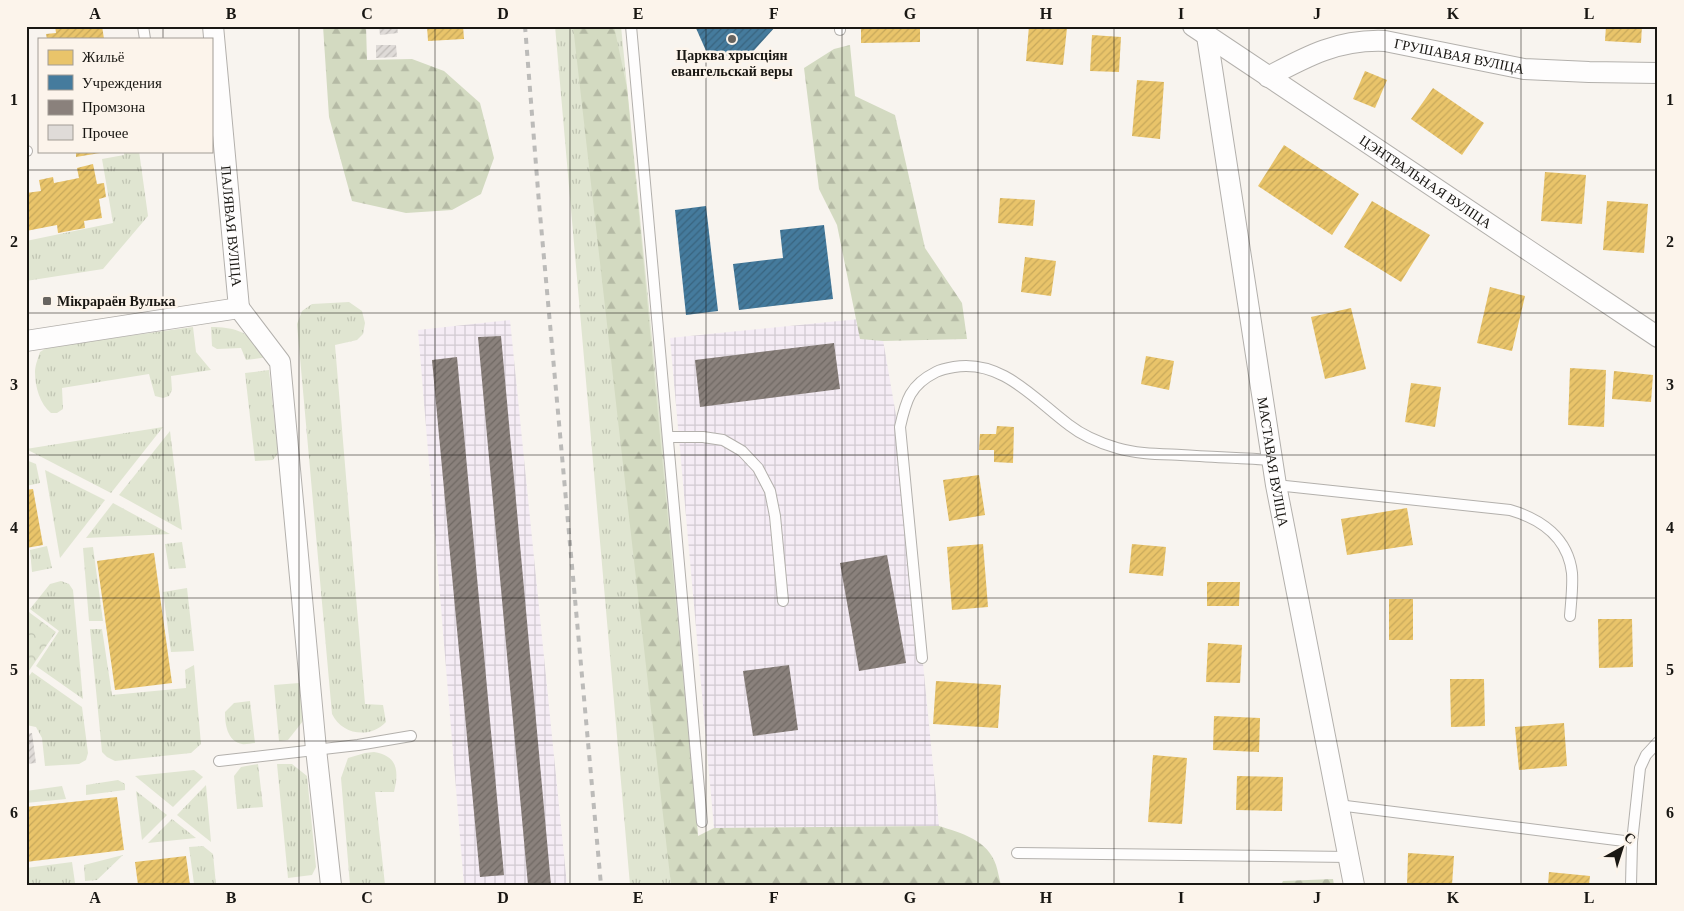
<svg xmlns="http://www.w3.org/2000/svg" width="1684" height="911" viewBox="0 0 1684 911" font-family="'Times New Roman',serif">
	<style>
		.industrial { fill: url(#industrial-grid) }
		.grass { fill: url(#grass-tufts) }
		.forest { fill: url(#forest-firs) }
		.park { fill: url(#park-crowns) }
		.homes { fill: url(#homes-hatch) }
		.public { fill: url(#public-hatch) }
		.industry { fill: url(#industry-hatch) }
		.building { fill: url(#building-hatch) }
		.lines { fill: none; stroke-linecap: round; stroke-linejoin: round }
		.lane-casing { stroke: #b3b0ac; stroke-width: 12 }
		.street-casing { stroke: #b3b0ac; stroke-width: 22 }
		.lane { stroke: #fefdfd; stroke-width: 10 }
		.street { stroke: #fefdfd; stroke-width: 20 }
		.rail { stroke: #bcbbb9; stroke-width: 4; stroke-dasharray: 6 6; stroke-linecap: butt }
		.grid { fill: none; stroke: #191713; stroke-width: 1; stroke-opacity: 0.55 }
		.poi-dot { fill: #676460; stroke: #fcf4eb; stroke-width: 2 }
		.labels { text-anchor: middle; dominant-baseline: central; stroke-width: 5; stroke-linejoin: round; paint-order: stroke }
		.poi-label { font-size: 14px; font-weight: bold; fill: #191713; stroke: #fcf4eb }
		.street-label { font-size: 14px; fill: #191713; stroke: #fcf4eb }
		.neatline { fill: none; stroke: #191713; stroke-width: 2 }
		.grid-label { font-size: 16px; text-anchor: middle; font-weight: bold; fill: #191713 }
	</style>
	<defs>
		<pattern id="industrial-grid" width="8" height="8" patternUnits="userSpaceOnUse" patternTransform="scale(1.25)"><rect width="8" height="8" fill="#f5ecf5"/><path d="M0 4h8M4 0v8" fill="none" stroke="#d1cad1"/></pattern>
		<pattern id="grass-tufts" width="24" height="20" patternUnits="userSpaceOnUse" patternTransform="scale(1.25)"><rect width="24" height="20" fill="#e0e5d1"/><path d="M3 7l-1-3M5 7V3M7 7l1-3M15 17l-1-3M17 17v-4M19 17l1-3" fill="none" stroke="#c0c4b3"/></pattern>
		<pattern id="forest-firs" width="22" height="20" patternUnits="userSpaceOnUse" patternTransform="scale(1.25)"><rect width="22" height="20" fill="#d3dac1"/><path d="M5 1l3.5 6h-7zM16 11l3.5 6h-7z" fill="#b5baa5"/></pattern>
		<pattern id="park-crowns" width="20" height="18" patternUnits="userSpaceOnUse" patternTransform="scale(1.25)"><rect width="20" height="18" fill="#e0e5d1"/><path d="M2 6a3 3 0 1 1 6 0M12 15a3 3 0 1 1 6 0" fill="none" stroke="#c0c4b3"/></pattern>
		<pattern id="homes-hatch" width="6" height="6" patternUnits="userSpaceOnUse" patternTransform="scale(1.25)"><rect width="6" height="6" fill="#e9c46a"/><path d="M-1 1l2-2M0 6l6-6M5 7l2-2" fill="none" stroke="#c7a85b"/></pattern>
		<pattern id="public-hatch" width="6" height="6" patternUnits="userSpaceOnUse" patternTransform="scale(1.25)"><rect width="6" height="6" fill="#457b9d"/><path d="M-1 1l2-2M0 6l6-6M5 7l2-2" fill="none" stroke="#39647f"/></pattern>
		<pattern id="industry-hatch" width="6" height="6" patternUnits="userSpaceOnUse" patternTransform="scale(1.25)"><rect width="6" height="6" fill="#8a817c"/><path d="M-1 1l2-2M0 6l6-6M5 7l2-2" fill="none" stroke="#706964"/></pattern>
		<pattern id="building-hatch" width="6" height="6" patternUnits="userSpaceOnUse" patternTransform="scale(1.25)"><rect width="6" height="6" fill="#dfdbd8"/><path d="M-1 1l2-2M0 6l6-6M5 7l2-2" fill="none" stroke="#bfbbb8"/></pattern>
	</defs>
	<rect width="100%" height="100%" fill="#f8f4ef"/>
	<g class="industrial">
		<path d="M879 317 902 450 939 826 714 828 670 338Z"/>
		<path d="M510 320 567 885H464L418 330Z"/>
	</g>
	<g class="grass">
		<path d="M555 26H621L678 598 698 836 669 858 671 885H630Z"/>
		<path d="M124 151H139L148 216 103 269 26 281V241L113 223 102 159 124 155Z"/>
		<path d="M349 302 362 311 365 323 363 334 357 340 335 345 365 704 383 705 386 722C370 739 342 735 332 714L297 324 302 311 312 304Z"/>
		<path d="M193 327 196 352 211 370 171 376 172 390 169 396 163 398 155 396 149 374 62 388 63 409 57 413H51C40 404 35 387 35 372 35 366 38 358 40 352L48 347Z"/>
		<path d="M211 327C241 327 251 335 268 357L246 360 241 348 217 349 212 346Z"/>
		<path d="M269 370 278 453 273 460 255 461 245 373Z"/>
		<path d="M163 427 111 493 26 449Z"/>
		<path d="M170 431 182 530 119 495Z"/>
		<path d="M26 460 36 464 40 483 26 486Z"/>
		<path d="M45 470 105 500 60 558Z"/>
		<path d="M113 503 170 534 86 538Z"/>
		<path d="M182 542 186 568 169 569 165 544Z"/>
		<path d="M47 546 52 568 32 572 30 550Z"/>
		<path d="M93 547 103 621H89L83 548Z"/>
		<path d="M61 581 69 584 73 590 83 699 36 666 59 631 30 609 50 584Z"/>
		<path d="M187 588 194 651 171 652 163 592Z"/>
		<path d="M90 629H102L112 695 186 688 185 670 194 665 201 744 191 753 115 761 107 757 102 752Z"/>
		<path d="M32 672 82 707 88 753 86 760 79 764 45 766 42 738 36 727 26 725V680Z"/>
		<path d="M299 683 303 721 288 740 279 741 274 685Z"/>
		<path d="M250 701 255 743C251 743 245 745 242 744 227 741 225 724 225 712L234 703Z"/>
		<path d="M374 752C398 756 399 771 394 792H375L385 885H350L341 778 348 758 365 753Z"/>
		<path d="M258 764 263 807 237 809 234 776 241 767Z"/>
		<path d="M277 764H292L307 776 316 867 312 875 288 878Z"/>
		<path d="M194 770 203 777 173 807 135 776Z"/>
		<path d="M118 780 125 784V790L86 795V785Z"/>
		<path d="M206 785 211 842 177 815Z"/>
		<path d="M62 786 66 799 26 803V791Z"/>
		<path d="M136 791 167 815 142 840Z"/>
		<path d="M172 819 196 838 148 843Z"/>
		<path d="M203 846 213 854 216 885 194 884 189 847Z"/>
		<path d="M123 855 97 880 85 881 84 865Z"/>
		<path d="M72 862 75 883 26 885V868Z"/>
	</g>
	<g class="forest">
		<path d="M323 26H366L367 60 412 59 444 71 480 103 494 158 481 194 452 210 406 213 352 201 329 117Z"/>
		<path d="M573 26H614L627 88 698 836 714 828 939 826C961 833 988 840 996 865 998 871 999 878 1001 885H671Z"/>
		<path d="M850 45 855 96 895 115 925 248 962 303 967 339 883 341 860 339 837 225 819 189 804 68 834 49Z"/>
		<path d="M1333 879 1334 885H1281L1283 881Z"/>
	</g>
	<path class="park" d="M26 610 56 632 26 675Z"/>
	<g class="homes">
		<path d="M55 26H102L104 39H47L46 34 56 33Z"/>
		<path d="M427 26H463L464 39 428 41Z"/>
		<path d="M861 26H920V42L861 43Z"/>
		<path d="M1029 26 1067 28 1063 65 1026 61Z"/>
		<path d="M1606 26H1642L1641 43 1605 41Z"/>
		<path d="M1092 35 1121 37 1119 72 1090 71Z"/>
		<path d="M1365 71 1387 80 1375 108 1353 99Z"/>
		<path d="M1137 80 1164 82 1160 139 1132 136Z"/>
		<path d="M1433 88 1484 123 1462 155 1411 119Z"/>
		<path d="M1284 145 1359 194 1332 235 1258 186Z"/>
		<path d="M76 151H106V152L76 157Z"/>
		<path d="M93 164 97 184 104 183 106 197 99 199 102 218 84 221 85 228 58 233 57 225 26 231V193L41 191 39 180 53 177 54 183 79 178 77 168Z"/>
		<path d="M1545 172 1586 175 1582 224 1541 221Z"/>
		<path d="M1000 198 1035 200 1033 226 998 223Z"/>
		<path d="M1372 201 1430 235 1401 282 1344 247Z"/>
		<path d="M1607 201 1648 204 1644 253 1603 250Z"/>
		<path d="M1025 257 1056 261 1051 296 1021 292Z"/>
		<path d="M1490 287 1525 296 1512 351 1477 343Z"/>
		<path d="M1351 308 1366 369 1325 379 1311 317Z"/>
		<path d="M1146 356 1174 361 1169 390 1141 384Z"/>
		<path d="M1570 368 1606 370 1604 427 1568 425Z"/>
		<path d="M1614 371 1653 375 1651 402 1612 399Z"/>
		<path d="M1411 383 1441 387 1435 427 1405 422Z"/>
		<path d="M997 426 1014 427 1013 463 994 462V450H979L980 434H996Z"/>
		<path d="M979 475 985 515 949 521 943 480Z"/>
		<path d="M33 489 43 545 26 548V490Z"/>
		<path d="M1407 508 1413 545 1347 555 1341 519Z"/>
		<path d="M983 544 988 607 952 610 947 547Z"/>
		<path d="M1132 544 1166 547 1163 576 1129 573Z"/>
		<path d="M154 553 172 683 115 690 97 561Z"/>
		<path d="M1207 582H1240L1239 606H1207Z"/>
		<rect x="1389" y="599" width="24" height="41"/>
		<path d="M1598 619H1632L1633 667 1599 668Z"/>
		<path d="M1208 643 1242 645 1240 683 1206 682Z"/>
		<path d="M1450 679H1484L1485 726 1451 727Z"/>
		<path d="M936 681 1001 685 998 728 933 724Z"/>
		<path d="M1214 716 1260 718 1259 752 1213 750Z"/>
		<path d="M1564 723 1567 766 1519 770 1515 727Z"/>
		<path d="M1153 755 1187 758 1182 824 1148 822Z"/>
		<path d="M1237 776 1283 777 1282 811 1236 810Z"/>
		<path d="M117 797 124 850 26 862V807Z"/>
		<path d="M1408 853 1454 856 1452 885H1407Z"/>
		<path d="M186 856 190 885H138L135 862Z"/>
		<path d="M1549 872 1590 876 1589 885H1548Z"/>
	</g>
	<g class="public">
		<path d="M695 26H776L747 58 707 53Z"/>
		<path d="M706 206 718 311 686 315 675 210Z"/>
		<path d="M824 225 833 299 739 310 733 264 783 258 780 230Z"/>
	</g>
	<g class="industry">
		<path d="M501 336 551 885H528L478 337Z"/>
		<path d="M834 343 840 389 700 407 695 360Z"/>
		<path d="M457 357 504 875 480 877 432 360Z"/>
		<path d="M887 555 906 663 859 671 840 563Z"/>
		<path d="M789 665 798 730 753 736 743 671Z"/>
	</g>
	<g class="building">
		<path d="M379 26H397L398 33 380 35Z"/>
		<path d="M376 45H396L397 57 376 58Z"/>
		<path d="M32 733 36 763 26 764V734Z"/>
	</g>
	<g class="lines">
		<defs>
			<g id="lane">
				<path d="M143 26 145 39"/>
				<path d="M631 26 702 822"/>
				<path d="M840 26V30"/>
				<path d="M26 151H27"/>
				<path d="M668 437H703L723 440 742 451 758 468 770 491 775 516 783 601"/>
				<path d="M1276 485 1510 510C1541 519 1568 538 1572 573 1573 587 1571 602 1570 616"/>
				<path d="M922 658 900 427C906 400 910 385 936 372 942 369 948 368 954 367 1002 359 1034 399 1069 425 1083 436 1100 443 1117 448 1137 454 1159 454 1181 455 1211 457 1242 458 1272 460"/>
				<path d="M219 761 358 745 411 736"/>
				<path d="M1338 805 1632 842"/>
				<path d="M1017 853 1349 857"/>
				<path d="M1631 885 1632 842 1640 768 1646 755 1658 742"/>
			</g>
			<g id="street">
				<path id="s1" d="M213 26 239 308"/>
				<path id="s2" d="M1193 26 1658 337"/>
				<path id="s3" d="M1207 36 1276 485 1354 885"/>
				<path id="s4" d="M1268 77C1307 56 1339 39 1385 41L1524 69 1589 72 1658 73"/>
				<path d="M239 308 280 362 316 749 331 885"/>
				<path d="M26 341 239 308"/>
			</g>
		</defs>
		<use href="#lane" class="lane-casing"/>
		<use href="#street" class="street-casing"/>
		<use href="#lane" class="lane"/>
		<use href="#street" class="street"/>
		<path class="rail" d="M525 26 539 203 601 885"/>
	</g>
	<path class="grid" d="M163 26V39M299 26V885M435 26V885M570 26V885M706 26V885M842 26V885M978 26V885M1114 26V885M1249 26V885M1385 26V885M1521 26V885M163 151V885M26 170H1658M26 313H1658M26 455H1658M26 598H1658M26 741H1658"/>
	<g class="poi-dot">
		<circle cx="732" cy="39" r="5"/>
		<rect x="42" y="296" width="10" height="10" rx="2.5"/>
	</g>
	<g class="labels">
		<g class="poi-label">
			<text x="732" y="55">Царква хрысціян<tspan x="732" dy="16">евангельскай веры</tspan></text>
			<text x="57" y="301" text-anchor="start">Мікрараён Вулька</text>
		</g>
		<g class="street-label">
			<text stroke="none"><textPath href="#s4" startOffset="200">ГРУШАВАЯ ВУЛІЦА</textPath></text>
			<text stroke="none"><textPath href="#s2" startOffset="280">ЦЭНТРАЛЬНАЯ ВУЛІЦА</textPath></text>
			<text stroke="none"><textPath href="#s1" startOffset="201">ПАЛЯВАЯ ВУЛІЦА</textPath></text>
			<text stroke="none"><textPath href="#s3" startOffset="431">МАСТАВАЯ ВУЛІЦА</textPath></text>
		</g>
	</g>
	<rect width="1684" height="911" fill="none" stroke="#fcf4eb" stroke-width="55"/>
	<rect x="38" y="38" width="175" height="115" fill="#fcf4eb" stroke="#a19c95"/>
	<rect x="48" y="50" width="25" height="15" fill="#e9c46a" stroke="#a19c95"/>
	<text x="82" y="62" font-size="15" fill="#191713">Жильё</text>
	<rect x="48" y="75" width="25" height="15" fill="#457b9d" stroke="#a19c95"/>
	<text x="82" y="88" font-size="15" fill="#191713">Учреждения</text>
	<rect x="48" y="100" width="25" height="15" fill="#8a817c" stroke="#a19c95"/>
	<text x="82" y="112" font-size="15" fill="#191713">Промзона</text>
	<rect x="48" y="125" width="25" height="15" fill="#dfdbd8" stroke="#a19c95"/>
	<text x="82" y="138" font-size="15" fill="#191713">Прочее</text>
	<g transform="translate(1622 848) rotate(39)" stroke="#fcf4eb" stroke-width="4" paint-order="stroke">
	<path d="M0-4L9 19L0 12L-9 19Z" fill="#191713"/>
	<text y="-8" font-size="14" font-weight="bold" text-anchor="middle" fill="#191713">С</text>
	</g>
	<rect x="28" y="28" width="1628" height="856" class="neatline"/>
	<g class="grid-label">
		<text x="95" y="19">A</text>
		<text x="231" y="19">B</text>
		<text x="367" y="19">C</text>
		<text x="503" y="19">D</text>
		<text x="638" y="19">E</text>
		<text x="774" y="19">F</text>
		<text x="910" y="19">G</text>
		<text x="1046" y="19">H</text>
		<text x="1181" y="19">I</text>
		<text x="1317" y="19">J</text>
		<text x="1453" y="19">K</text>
		<text x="1589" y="19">L</text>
		<text x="14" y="105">1</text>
		<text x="1670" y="105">1</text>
		<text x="14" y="247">2</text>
		<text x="1670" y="247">2</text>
		<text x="14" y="390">3</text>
		<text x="1670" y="390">3</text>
		<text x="14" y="533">4</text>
		<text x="1670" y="533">4</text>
		<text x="14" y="675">5</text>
		<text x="1670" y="675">5</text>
		<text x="14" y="818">6</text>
		<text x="1670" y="818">6</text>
		<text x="95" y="903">A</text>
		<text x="231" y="903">B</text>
		<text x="367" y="903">C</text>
		<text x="503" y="903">D</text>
		<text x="638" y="903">E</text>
		<text x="774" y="903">F</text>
		<text x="910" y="903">G</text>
		<text x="1046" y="903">H</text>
		<text x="1181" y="903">I</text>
		<text x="1317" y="903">J</text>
		<text x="1453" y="903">K</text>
		<text x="1589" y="903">L</text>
	</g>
</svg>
